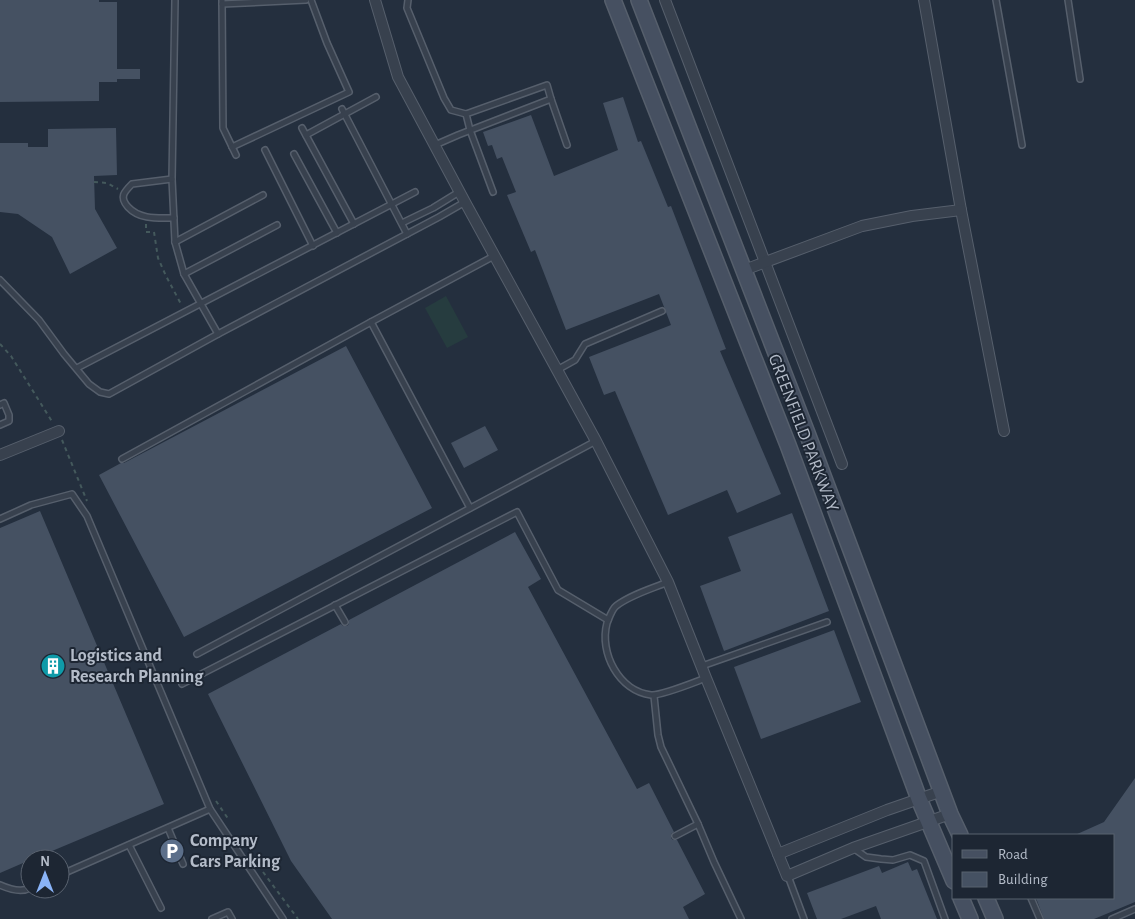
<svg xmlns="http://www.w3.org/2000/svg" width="1135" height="919" viewBox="0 0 1135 919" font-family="'Alegreya Sans',sans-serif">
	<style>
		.green { fill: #263c3f }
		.building { fill: #455162 }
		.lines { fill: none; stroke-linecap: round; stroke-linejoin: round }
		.lane-casing { stroke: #565f6c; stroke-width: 8 }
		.street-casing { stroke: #565f6c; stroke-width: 12 }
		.secondary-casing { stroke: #565f6c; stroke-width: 18 }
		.path { stroke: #44595c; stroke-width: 2; stroke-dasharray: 4 4; stroke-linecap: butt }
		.lane { stroke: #38414e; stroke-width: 5 }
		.street { stroke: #38414e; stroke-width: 10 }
		.secondary { stroke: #465061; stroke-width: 15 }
		.labels { text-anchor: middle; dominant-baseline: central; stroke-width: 4; stroke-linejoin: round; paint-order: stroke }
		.street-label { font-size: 18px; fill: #b4bcc9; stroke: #1d2633 }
		.poi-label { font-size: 18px; font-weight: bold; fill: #b4bcc9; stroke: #1d2633; text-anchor: start }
	</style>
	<rect width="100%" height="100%" fill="#242f3e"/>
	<path class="green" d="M446 296 468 337 447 348 425 308Z"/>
	<g class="building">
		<path d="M0 0H99V2H117V69H140V79H117V82H99V101L0 102Z"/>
		<path d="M623 97 638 142 641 141 668 207 671 206 726 349 720 351 781 494 737 513 727 490 668 515 615 391 604 395 589 357 671 325 659 294 566 330 535 250 531 252 507 195 516 192 502 157 497 159 492 145 488 146 483 132 531 115 554 176 618 150 603 103Z"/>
		<path d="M116 128 117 175 94 176 95 209 117 248 70 274 52 237 18 214 0 212V143H28V147H48V129Z"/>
		<path d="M346 346 432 508 184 637 99 475 121 463H124Z"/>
		<path d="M485 426 498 450 464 468 451 443Z"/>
		<path d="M40 511 164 804 33 859H30V860L0 873V528Z"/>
		<path d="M792 513 829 611 724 651 700 586 741 571 728 537Z"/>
		<path d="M515 532 541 579 528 587 637 789 649 783 674 832 671 834V838L673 840H677L705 894 683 907 689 919H332L291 861 208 694 341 624 343 626H347L349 624V620Z"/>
		<path d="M834 630 861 702 761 739 734 667Z"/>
		<path d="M1135 778V902L1094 919H1044L1036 898H1114V835H1075L1104 822Z"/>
		<path d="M908 862 912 871 917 869 937 919H881L876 906 841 919H817L807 893 879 866 882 873Z"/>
	</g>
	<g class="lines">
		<defs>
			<g id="lane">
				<path d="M175 0 172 179 175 242 184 274 218 334"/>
				<path d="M222 0 223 128 236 155"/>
				<path d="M408 0 407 8 444 98 451 110 466 114"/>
				<path d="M996 0 1022 145"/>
				<path d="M1068 0 1080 79"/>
				<path d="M222 4 306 0"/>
				<path d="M342 109 407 234"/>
				<path d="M302 128 354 224"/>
				<path d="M306 135 376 97"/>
				<path d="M435 145 458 135 551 99 567 145"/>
				<path d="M232 147 349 92 327 43 311 0"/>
				<path d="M265 150 313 246"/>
				<path d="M294 154 337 233"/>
				<path d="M172 179 132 184C124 192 119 197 128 207 140 220 158 218 174 218"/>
				<path d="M493 192 470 130 466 114 547 85 551 99"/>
				<path d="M402 223 433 208 459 192"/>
				<path d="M175 242 263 195"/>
				<path d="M184 274 277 225"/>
				<path d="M0 280 39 320 64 354 89 384 100 392 109 394 218 334 439 217 465 202"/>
				<path d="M371 322 494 256"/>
				<path d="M77 368 415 192"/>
				<path d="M557 370 575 360 585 344 662 311"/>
				<path d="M0 405 4 403 9 415V421L0 425"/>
				<path d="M122 459 371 322 470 508"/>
				<path d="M0 519 31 505 72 494 87 516 210 809 283 919"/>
				<path d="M668 582C651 589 630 595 616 606 612 609 609 618 607 623 599 653 619 691 651 695 661 696 695 682 706 678"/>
				<path d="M335 605 345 622"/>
				<path d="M197 654 596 441"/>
				<path d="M702 666 827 622"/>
				<path d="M182 684 517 512 558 590 608 620"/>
				<path d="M654 696 658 735 661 747 698 824 714 862 741 919"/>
				<path d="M168 828 183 864"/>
				<path d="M675 836 698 824"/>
				<path d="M129 845 161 908"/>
				<path d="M853 848 866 857 881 859 893 860 910 855 924 861 945 919"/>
				<path d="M60 875 210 809"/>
				<path d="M788 876 804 919"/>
				<path d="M0 885C9 889 21 893 30 888"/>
				<path d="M1031 898 1040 919"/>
				<path d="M212 919 228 912 232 919"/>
				<path d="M1112 919 1135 909"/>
			</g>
			<g id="street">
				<path d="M375 0 398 77 465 202 596 441 668 582 706 678 787 876 853 848 950 814"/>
				<path d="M665 0 842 464"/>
				<path d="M924 0 961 210 1004 431"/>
				<path d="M744 270 862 226 912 216 961 210"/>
				<path d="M0 455 59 431"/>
				<path d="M778 854 887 810 942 791"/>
			</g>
			<g id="secondary">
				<path d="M613 0 788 445 919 799 954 881"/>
				<path d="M639 0 807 433 950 814 960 835"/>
				<path d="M961 898 970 919"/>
				<path d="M986 898 995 919"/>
			</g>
		</defs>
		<use href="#lane" class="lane-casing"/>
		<use href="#street" class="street-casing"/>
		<use href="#secondary" class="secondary-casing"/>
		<g class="path">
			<path d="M94 182 107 183 118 189"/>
			<path d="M146 224V232H154L158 258 166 276 181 304"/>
			<path d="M0 344 11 356 53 423"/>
			<path d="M62 440 87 501"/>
			<path d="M216 801 229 820"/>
			<path d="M263 872 298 919"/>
		</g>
		<use href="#lane" class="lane"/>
		<use href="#street" class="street"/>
		<use href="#secondary" class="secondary"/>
	</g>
	<defs>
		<symbol id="building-disc" viewBox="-11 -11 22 22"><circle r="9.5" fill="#0f9aa8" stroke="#1d2633"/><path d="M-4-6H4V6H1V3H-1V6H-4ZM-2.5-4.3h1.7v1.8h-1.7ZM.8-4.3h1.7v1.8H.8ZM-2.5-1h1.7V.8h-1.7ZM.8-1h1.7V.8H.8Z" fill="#fff"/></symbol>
		<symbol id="parking-disc" viewBox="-11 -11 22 22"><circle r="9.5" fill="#5c6f8a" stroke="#1d2633"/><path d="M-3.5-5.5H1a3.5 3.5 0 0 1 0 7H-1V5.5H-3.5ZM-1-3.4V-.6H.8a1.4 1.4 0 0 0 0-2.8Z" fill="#fff"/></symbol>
	</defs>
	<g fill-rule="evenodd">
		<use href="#building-disc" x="39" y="652" width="28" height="28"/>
		<use href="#parking-disc" x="158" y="837" width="28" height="28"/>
	</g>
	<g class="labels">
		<g class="street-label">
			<text transform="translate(803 433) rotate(69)">GREENFIELD PARKWAY</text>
		</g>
		<g class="poi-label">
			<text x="70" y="656">Logistics and<tspan x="70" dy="21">Research Planning</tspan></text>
			<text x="190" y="841">Company<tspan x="190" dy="21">Cars Parking</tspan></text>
		</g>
	</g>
	<rect x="952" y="834" width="162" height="65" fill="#1d2633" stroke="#59626f"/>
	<rect x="962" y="850" width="25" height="8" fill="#465061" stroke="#59626f"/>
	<text x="998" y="859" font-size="15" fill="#b4bcc9">Road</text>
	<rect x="962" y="872" width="25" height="15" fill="#455162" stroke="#59626f"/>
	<text x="998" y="884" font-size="15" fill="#b4bcc9">Building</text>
	<g transform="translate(45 874)"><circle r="24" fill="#1d2633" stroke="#59626f"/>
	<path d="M0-4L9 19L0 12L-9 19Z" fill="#8ab4f8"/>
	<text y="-8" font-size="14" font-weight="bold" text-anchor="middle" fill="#b4bcc9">N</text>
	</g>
</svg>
